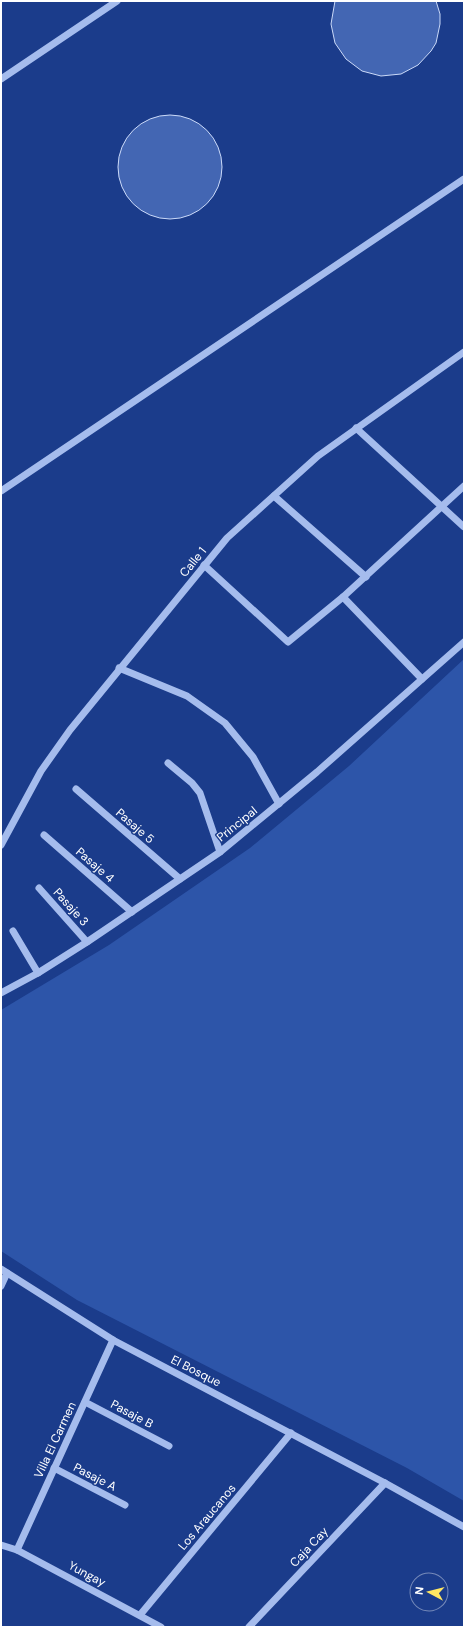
<svg xmlns="http://www.w3.org/2000/svg" width="465" height="1628" viewBox="0 0 465 1628" font-family="'DM Sans',sans-serif">
	<style>
		.green { fill: #2d55a9 }
		.building { fill: #4366b3; stroke: #cbdaf9 }
		.lines { fill: none; stroke-linecap: round; stroke-linejoin: round }
		.minor { stroke: #a5bced; stroke-width: 7 }
		.labels { text-anchor: middle; dominant-baseline: central; stroke-width: 3; stroke-linejoin: round; paint-order: stroke }
		.street-label { font-size: 12px; fill: #fff; stroke: #1b3c8b }
	</style>
	<rect width="100%" height="100%" fill="#1b3c8b"/>
	<path class="green" d="M464 659V1501L407 1468 77 1300 1 1251V1010L109 945 250 848 349 766Z"/>
	<g class="building">
		<path d="M335 1H436L440 14V24L436 43 431 51 418 65 401 74 381 76 362 71 346 59 335 43 331 24Z"/>
		<circle cx="170" cy="167" r="52"/>
	</g>
	<g class="lines">
		<g class="minor">
			<path d="M1 79 117 1"/>
			<path d="M356 428 464 527"/>
			<path d="M1 491 464 179"/>
			<path d="M274 496 366 577"/>
			<path d="M204 565 288 642 343 597 464 486"/>
			<path d="M343 597 422 679"/>
			<path d="M119 668 187 696 225 723 253 757 279 804"/>
			<path d="M168 763 192 783 200 793 220 852"/>
			<path d="M76 789 180 879"/>
			<path d="M44 835 132 912"/>
			<path d="M1 845 41 771 70 730 227 538 318 456 464 352"/>
			<path d="M39 888 87 942"/>
			<path d="M13 931 38 973"/>
			<path d="M1 993 38 973 87 942 220 852 317 772 464 642"/>
			<path d="M1 1269 113 1340 385 1483 464 1527"/>
			<path d="M1 1286 7 1273"/>
			<path d="M85 1402 169 1446"/>
			<path d="M54 1468 125 1505"/>
			<path d="M1 1545 17 1550 161 1627"/>
			<path d="M17 1550 113 1340"/>
			<path d="M140 1615 291 1433"/>
			<path d="M249 1627 385 1483"/>
		</g>
	</g>
	<g class="labels">
		<g class="street-label">
			<text transform="translate(193 562) rotate(-51)">Calle 1</text>
			<text transform="translate(237 824) rotate(-39)">Principal</text>
			<text transform="translate(135 826) rotate(41)">Pasaje 5</text>
			<text transform="translate(95 865) rotate(41)">Pasaje 4</text>
			<text transform="translate(71 907) rotate(48)">Pasaje 3</text>
			<text transform="translate(196 1371) rotate(27)">El Bosque</text>
			<text transform="translate(132 1414) rotate(28)">Pasaje B</text>
			<text transform="translate(55 1440) rotate(-65)">Villa El Carmen</text>
			<text transform="translate(95 1477) rotate(27)">Pasaje A</text>
			<text transform="translate(207 1517) rotate(-50)">Los Araucanos</text>
			<text transform="translate(309 1547) rotate(-47)">Caja Cay</text>
			<text transform="translate(87 1574) rotate(28)">Yungay</text>
		</g>
	</g>
	<rect width="465" height="1628" fill="none" stroke="#ffffff" stroke-width="4"/>
	<g transform="translate(429 1592) rotate(277)"><circle r="19" fill="#1b3c8b" stroke="#768ab9"/>
	<path d="M0-3L7 15L0 10L-7 15Z" fill="#ffe762"/>
	<text y="-6" font-size="11" font-weight="bold" text-anchor="middle" fill="#ffffff">N</text>
	</g>
</svg>
